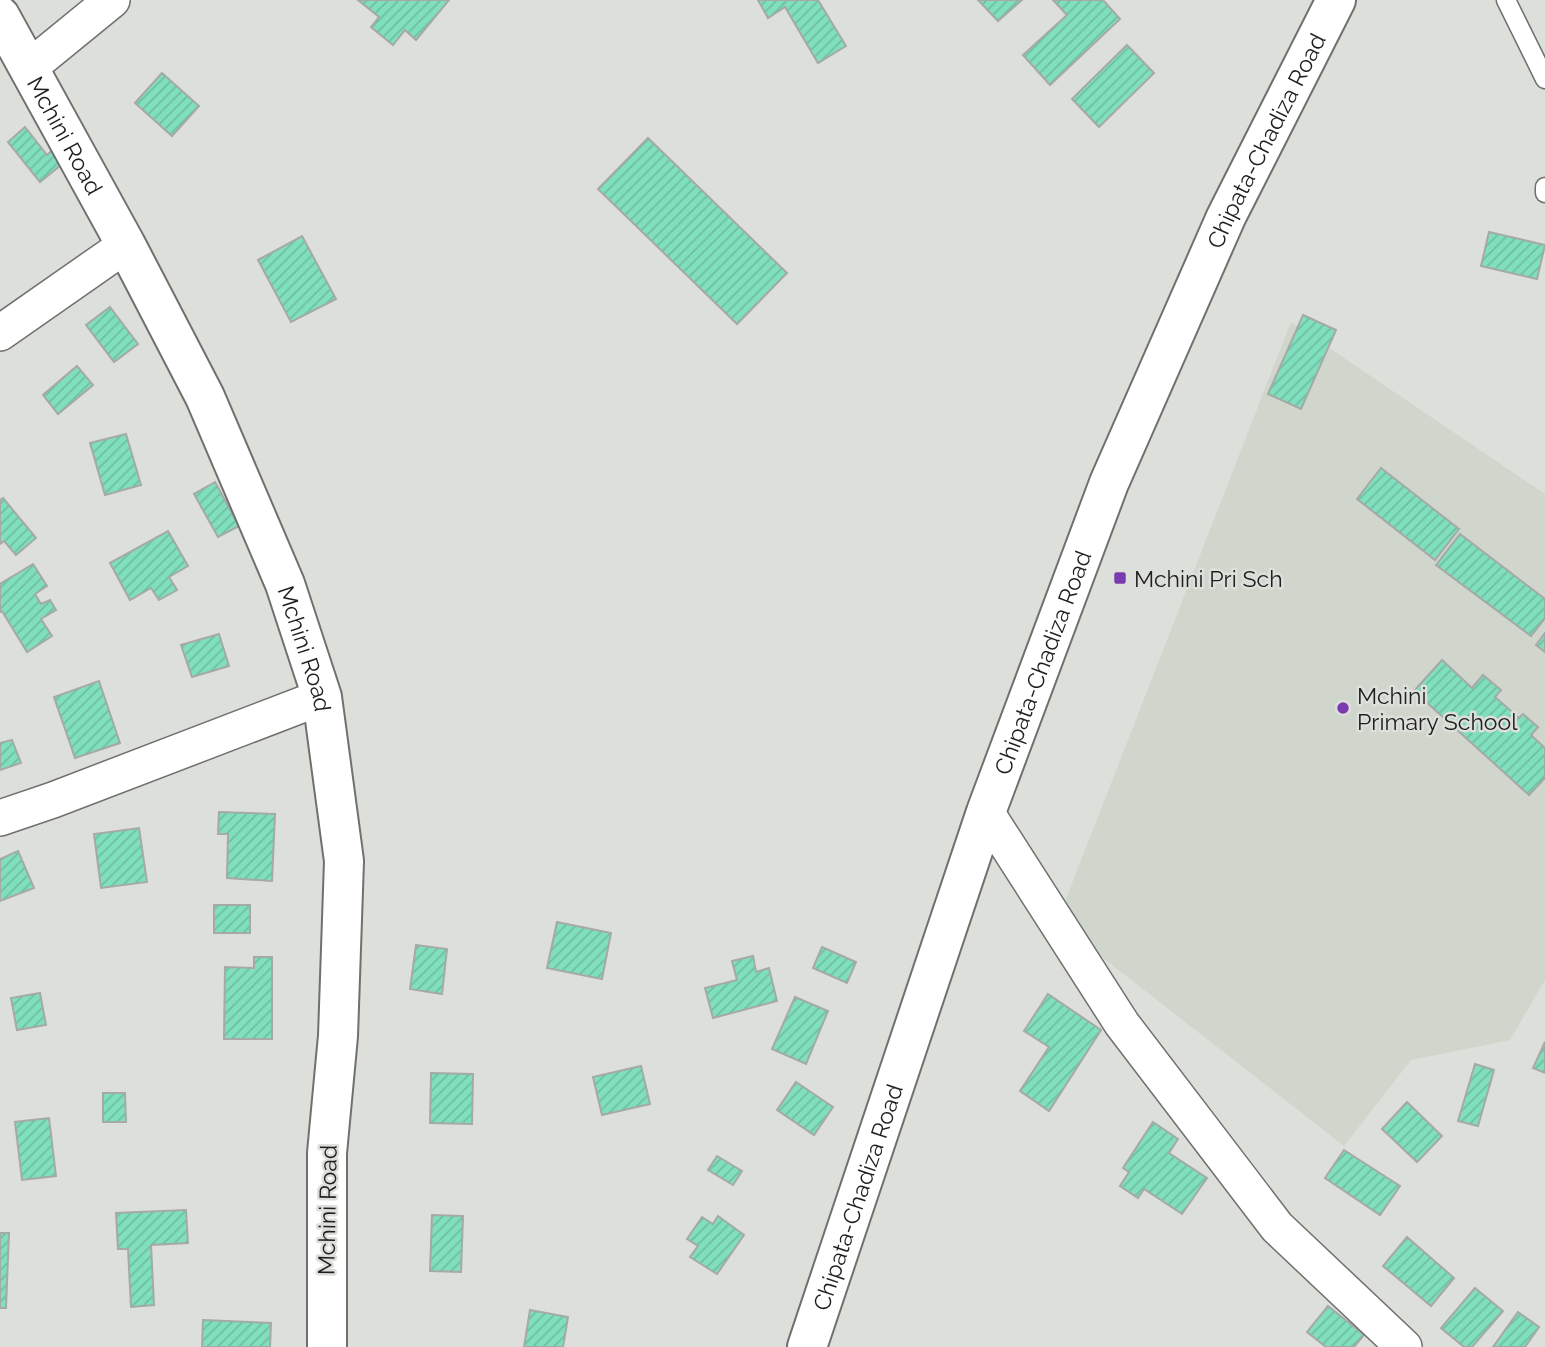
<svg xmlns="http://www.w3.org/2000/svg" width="1545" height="1347" viewBox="0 0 1545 1347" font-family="Raleway,sans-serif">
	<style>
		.built { fill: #d0d6cc }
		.building { fill: url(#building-hatch); stroke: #a5a9a7; stroke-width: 2 }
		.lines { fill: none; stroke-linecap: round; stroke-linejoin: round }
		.service-casing { stroke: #6f716e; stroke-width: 21 }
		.minor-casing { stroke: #6f716e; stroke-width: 38 }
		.tertiary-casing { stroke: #6f716e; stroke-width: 42 }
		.secondary-casing { stroke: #6f716e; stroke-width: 42 }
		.service { stroke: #fff; stroke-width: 18 }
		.minor { stroke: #fff; stroke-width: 35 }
		.tertiary { stroke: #fff; stroke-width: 38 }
		.secondary { stroke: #fff; stroke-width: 38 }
		.poi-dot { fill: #7b3bb0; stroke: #dddfdb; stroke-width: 2.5 }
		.labels { text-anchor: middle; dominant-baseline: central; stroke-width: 5; stroke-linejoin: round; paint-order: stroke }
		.street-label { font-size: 23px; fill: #1f201e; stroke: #dddfdb }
		.poi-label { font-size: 23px; fill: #1f201e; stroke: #dddfdb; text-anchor: start }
	</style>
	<defs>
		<pattern id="building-hatch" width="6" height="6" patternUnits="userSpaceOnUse" patternTransform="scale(1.75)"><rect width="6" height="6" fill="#80dfbd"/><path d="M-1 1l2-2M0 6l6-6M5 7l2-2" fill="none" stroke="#6ebfa2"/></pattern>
	</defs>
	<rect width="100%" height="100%" fill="#dddfdb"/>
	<path class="built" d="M1291 322 1545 494V980L1510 1040 1411 1060 1344 1146 1057 922Z"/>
	<g class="building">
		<path d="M358 0H449L416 40 405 30 393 45 371 27 379 17Z"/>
		<path d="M758 0H818L846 46 818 63 785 7 768 18Z"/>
		<path d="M978 0H1022L998 21Z"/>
		<path d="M1053 0H1103L1120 19 1050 85 1023 55 1067 15Z"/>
		<path d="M1127 45 1154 73 1099 127 1072 99Z"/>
		<path d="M162 73 199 106 172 136 135 103Z"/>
		<path d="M25 127 47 155 56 147 67 160 40 182 8 142Z"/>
		<path d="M648 138 787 273 737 324 598 189Z"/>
		<path d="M1489 232 1545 245 1537 279 1481 266Z"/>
		<path d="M302 236 336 299 291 322 258 260Z"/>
		<path d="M110 307 138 344 114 362 86 325Z"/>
		<path d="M1303 315 1336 330 1301 409 1268 394Z"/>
		<path d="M77 366 93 385 58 414 43 395Z"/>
		<path d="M126 434 141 485 105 495 90 443Z"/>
		<path d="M1381 468 1459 529 1435 560 1357 499Z"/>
		<path d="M215 482 239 526 218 537 194 494Z"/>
		<path d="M3 498 36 538 16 555 4 541 0 544V500Z"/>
		<path d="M168 531 188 566 169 577 177 590 159 600 151 588 130 600 110 563Z"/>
		<path d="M1460 534 1545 599V618L1531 636 1436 565Z"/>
		<path d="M33 564 47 586 35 594 41 604 50 600 56 610 41 619 52 636 27 652 2 611 0 612V584Z"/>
		<path d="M1545 633V652L1536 645Z"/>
		<path d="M219 634 229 666 192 677 181 645Z"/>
		<path d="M1442 660 1472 688 1483 675 1501 690 1495 697 1519 718 1523 714 1538 727 1531 735 1545 748V778L1529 795 1414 691Z"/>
		<path d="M99 681 120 743 75 758 54 697Z"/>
		<path d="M12 740 21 763 0 770V743Z"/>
		<path d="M219 812 275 814 272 881 227 878 228 834H218Z"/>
		<path d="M139 828 147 882 101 888 94 834Z"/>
		<path d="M18 851 34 888 0 901V859Z"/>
		<rect x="214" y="905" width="36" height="28"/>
		<path d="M557 922 611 933 602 979 547 968Z"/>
		<path d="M416 945 447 949 442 994 410 989Z"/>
		<path d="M822 947 856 962 847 983 813 968Z"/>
		<path d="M753 956 756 972 769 968 777 1001 713 1018 705 988 737 980 732 961Z"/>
		<path d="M254 957H272V1039H224L225 967 254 968Z"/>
		<path d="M40 993 46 1025 17 1030 11 998Z"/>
		<path d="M1048 994 1101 1030 1049 1111 1020 1091 1049 1047 1024 1031Z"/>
		<path d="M795 997 828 1011 806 1064 772 1049Z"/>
		<path d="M1545 1042V1073L1533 1068Z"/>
		<path d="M1475 1064 1494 1070 1478 1126 1458 1121Z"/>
		<path d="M641 1066 650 1104 602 1115 593 1077Z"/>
		<path d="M431 1073 473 1074 472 1124 430 1123Z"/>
		<path d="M796 1082 833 1107 814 1135 777 1110Z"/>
		<path d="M103 1093H125L126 1122H103Z"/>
		<path d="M1407 1102 1442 1136 1417 1162 1382 1129Z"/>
		<path d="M49 1118 56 1176 22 1180 15 1122Z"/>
		<path d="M1153 1122 1178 1139 1169 1153 1207 1178 1182 1214 1144 1189 1138 1198 1120 1186 1129 1172 1123 1168Z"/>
		<path d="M1344 1150 1400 1186 1380 1215 1325 1178Z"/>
		<path d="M717 1156 742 1171 733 1185 708 1170Z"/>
		<path d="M186 1210 188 1243 151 1245 154 1305 131 1307 128 1249H118L116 1213Z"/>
		<path d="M432 1215 463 1216 461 1272 430 1271Z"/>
		<path d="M718 1216 744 1235 717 1274 690 1257 698 1246 687 1239 702 1217 713 1224Z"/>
		<path d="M0 1233H9L6 1308H0Z"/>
		<path d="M1407 1237 1454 1278 1431 1306 1383 1266Z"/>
		<path d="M1475 1288 1503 1311 1472 1347H1464L1441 1328Z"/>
		<path d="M1328 1306 1364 1335 1354 1347H1326L1307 1332Z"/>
		<path d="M530 1310 568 1317 563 1347H524Z"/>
		<path d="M1518 1312 1539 1327 1525 1347H1493Z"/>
		<path d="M203 1320 271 1323 270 1347H202Z"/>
	</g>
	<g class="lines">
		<defs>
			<g id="service">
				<path d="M1506 0 1545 79"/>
				<path d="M1545 193V187"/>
			</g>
			<g id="minor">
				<path d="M30 67 112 0"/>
				<path d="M0 333 126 245"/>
				<path d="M986 812 1122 1024 1277 1227 1404 1347"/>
				<path d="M0 818 53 800 322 697"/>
			</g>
			<g id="tertiary">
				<path id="s1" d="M0 16 126 245 205 397 285 584 322 697 344 861 338 1036 327 1153V1347"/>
			</g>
			<g id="secondary">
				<path id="s2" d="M807 1347 986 812 1109 483 1226 217 1336 0"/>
			</g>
		</defs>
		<use href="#service" class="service-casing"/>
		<use href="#minor" class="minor-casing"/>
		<use href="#tertiary" class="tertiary-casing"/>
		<use href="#secondary" class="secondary-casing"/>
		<use href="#service" class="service"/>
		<use href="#minor" class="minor"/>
		<use href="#tertiary" class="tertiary"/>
		<use href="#secondary" class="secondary"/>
	</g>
	<g class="poi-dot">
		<rect x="1113" y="571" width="14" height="14" rx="3.5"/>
		<circle cx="1343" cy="708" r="7"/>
	</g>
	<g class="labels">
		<g class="street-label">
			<text stroke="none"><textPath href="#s1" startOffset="136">Mchini Road</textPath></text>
			<text stroke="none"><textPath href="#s2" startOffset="1292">Chipata-Chadiza Road</textPath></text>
			<text stroke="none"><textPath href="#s1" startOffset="704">Mchini Road</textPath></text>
			<text stroke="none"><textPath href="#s2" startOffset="724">Chipata-Chadiza Road</textPath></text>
			<text stroke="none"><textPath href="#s2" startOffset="158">Chipata-Chadiza Road</textPath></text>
			<text transform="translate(327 1210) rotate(-89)">Mchini Road</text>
		</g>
		<g class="poi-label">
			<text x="1134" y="578">Mchini Pri Sch</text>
			<text x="1357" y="695">Mchini<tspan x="1357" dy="26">Primary School</tspan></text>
		</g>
	</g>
</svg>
